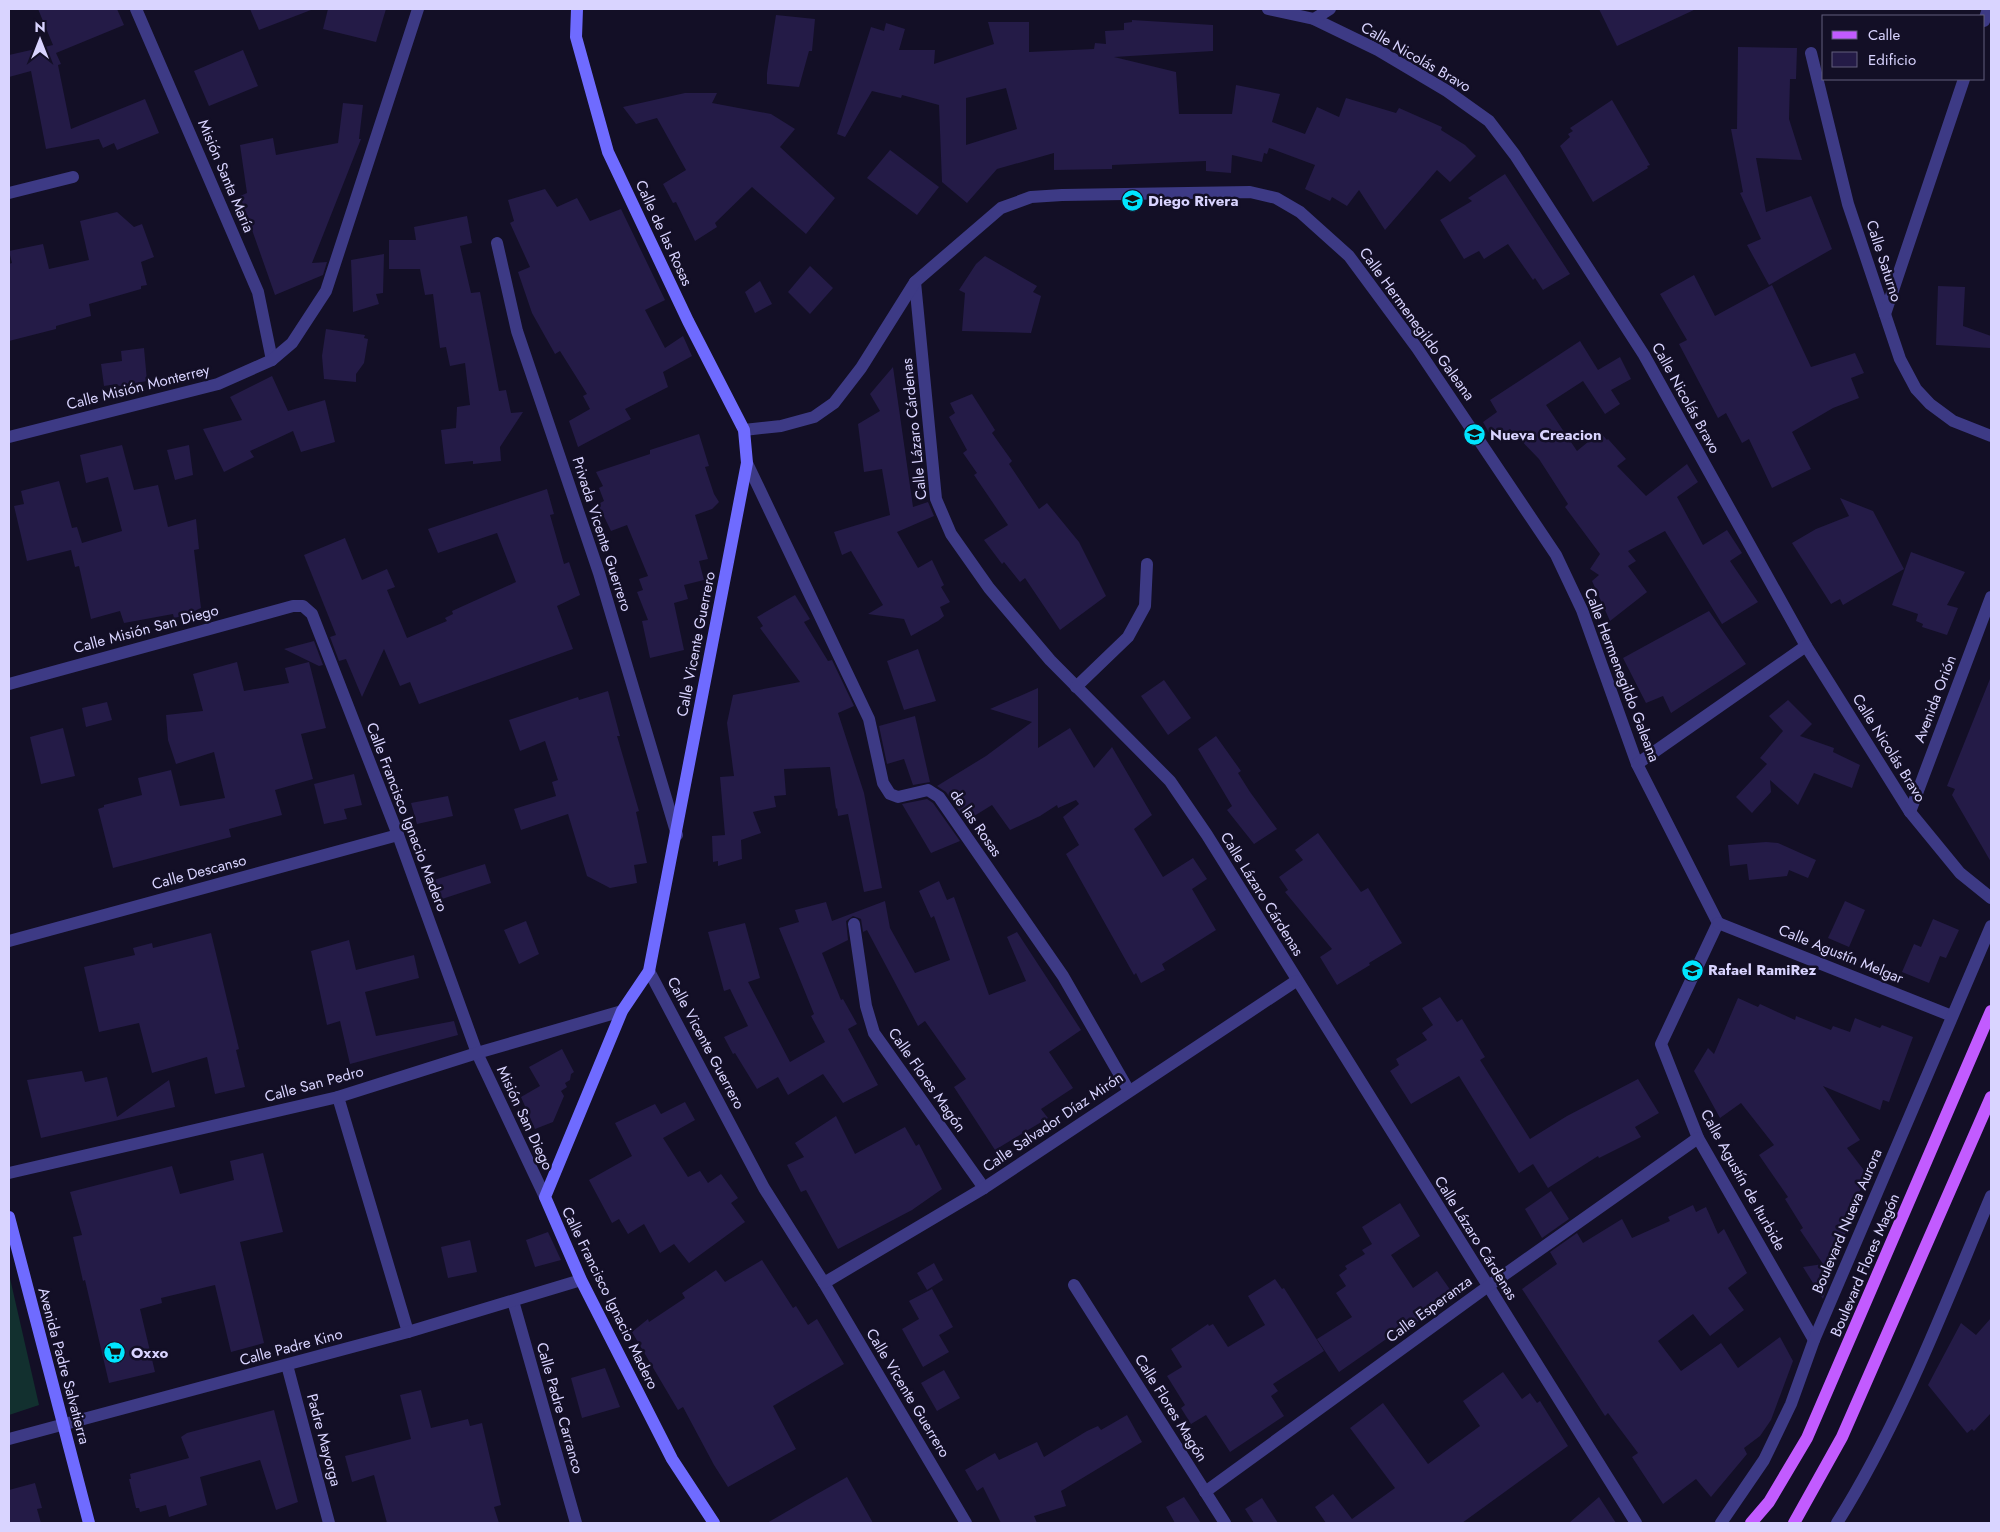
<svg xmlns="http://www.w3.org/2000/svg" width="2000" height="1532" viewBox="0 0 2000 1532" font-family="Jost,sans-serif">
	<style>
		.green { fill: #12302f }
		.building { fill: #241b47; fill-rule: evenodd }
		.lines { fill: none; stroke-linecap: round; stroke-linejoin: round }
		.street { stroke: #3d3a85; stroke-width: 12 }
		.secondary { stroke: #6f6bff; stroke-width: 12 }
		.primary { stroke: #c25bff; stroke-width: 12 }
		.labels { text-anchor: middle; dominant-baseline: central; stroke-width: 5; stroke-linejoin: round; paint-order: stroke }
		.street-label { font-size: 15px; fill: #d9d4ff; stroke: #130f26 }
		.poi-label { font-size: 15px; font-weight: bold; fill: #d9d4ff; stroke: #130f26; text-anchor: start }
	</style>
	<rect width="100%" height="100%" fill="#130f26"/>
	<path class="green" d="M9 1274 39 1405 9 1415Z"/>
	<g class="building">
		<path d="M38 9H117L124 25 56 53 61 64 58 65 71 129 145 99 159 133 117 150 114 143 103 148 99 139 46 149 31 71 9 77V55L53 45Z"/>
		<path d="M250 9H311V10L259 30Z"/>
		<path d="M328 9H386L376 42 323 29Z"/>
		<path d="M1599 9H1696L1617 46Z"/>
		<path d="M776 15 815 19 812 51H809L799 87 767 84V73Z"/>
		<path d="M1132 20 1213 25V51L1114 57 1176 72 1179 114H1232L1236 85 1280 94 1272 122 1305 134 1317 107 1339 117 1346 98 1396 113 1399 108 1442 127 1441 130 1465 145 1476 156 1450 182 1437 170 1385 230 1359 190 1347 206 1332 197 1330 201 1305 189 1315 165 1269 148 1267 154 1264 153 1262 162 1232 155 1231 173 1206 171V161L1112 165V169L1054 170V153L997 169 967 203 942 182 939 105 902 95 901 98 872 91 845 137 837 134 871 27 884 31 886 23 905 29 899 50H935L934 64 994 44 988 22H1029V52L1094 49 1095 43 1106 44 1105 31 1124 30V23L1132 22ZM1006 88 1017 129 966 145V98Z"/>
		<path d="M1738 47 1797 48 1796 79H1790L1789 119 1802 160 1756 158 1766 212 1811 196 1832 249 1769 285 1747 245 1761 239 1740 193 1743 192 1731 129H1737Z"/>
		<path d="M243 50 258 86 209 106 194 71Z"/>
		<path d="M685 93H717L712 103 771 114 795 129 780 147 835 198 806 234 752 187 715 223 717 227 695 241 676 202 673 203 663 184 686 170 657 118 636 124 623 107Z"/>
		<path d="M1612 100 1650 165 1647 166 1648 168 1593 202 1560 146 1570 137 1568 134 1573 131 1570 128Z"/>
		<path d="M343 103 363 105 359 139H361L312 263 327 262 323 275 275 295 240 196 247 193 240 145 273 138 276 155 338 143Z"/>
		<path d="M890 150 939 187 917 215 867 178Z"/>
		<path d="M1505 174 1570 274 1543 290 1535 278 1533 280 1508 244 1484 259 1479 251 1464 259 1440 220 1472 201 1468 198Z"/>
		<path d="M545 189 557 207 577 198 590 221 621 209 665 300 645 310 665 348 683 336 692 356 663 372 668 387 625 409 631 419 578 447 569 421 590 409 583 396 587 394 560 351 555 354 532 313 518 272 530 267 510 223 514 221 508 200Z"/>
		<path d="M117 212 134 227 142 224 154 257 141 262 147 285 141 286V289L89 304 91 316 56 326V329L9 341V264L12 263 9 251 43 244 49 269 89 260 80 221Z"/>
		<path d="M467 216 472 243 460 246 471 293 480 292 499 391 506 390 511 413 523 412 500 447 501 461 473 464V461L445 464 441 430 456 428 457 407 470 405 465 363 450 366 446 347 440 348 433 294 425 295 420 269H389V240H416L414 227Z"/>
		<path d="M384 254 383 293 376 294 379 304 353 312 351 260Z"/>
		<path d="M985 256 1037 286 1033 292 1041 296 1031 333 962 331 965 293 959 290 976 264Z"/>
		<path d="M810 266 833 288 810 314 788 292Z"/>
		<path d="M1694 275 1715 316 1772 285 1811 367 1855 353 1864 373 1851 378 1859 398 1833 408 1792 432 1811 469 1772 488 1749 439 1742 443 1726 413 1718 418 1679 344 1687 340 1660 294Z"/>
		<path d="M760 281 772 304 755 313 745 292Z"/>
		<path d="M1938 286 1965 287 1963 326 1991 336V348L1936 345Z"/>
		<path d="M326 329 365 335 364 338 368 339 364 363 356 374V382L324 379 322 356Z"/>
		<path d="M1580 341 1598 370 1620 357 1631 379 1611 390 1620 404 1605 414 1583 381 1546 405 1577 451 1600 432 1607 440 1608 439 1626 459 1617 466 1646 496 1687 464 1698 482 1677 497 1703 545 1727 530 1742 553 1730 561 1758 602 1722 624 1665 531 1628 551 1636 561 1628 566 1647 592 1610 621 1592 581 1599 575 1590 569 1600 554 1565 507 1568 504 1539 459 1510 429 1493 440 1483 422 1497 412 1490 400Z"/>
		<path d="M144 348 147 381 119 386 117 384 104 386 101 364 122 361 121 351Z"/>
		<path d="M893 367 913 507 928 502 934 516 897 532 918 568 932 560 944 585 941 587 950 602 940 607 944 616 938 621 911 636 904 619 868 614 883 605 851 551 842 555 834 532 890 515 882 469 864 472 858 424 880 411 870 394Z"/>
		<path d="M272 376 288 411 325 400 335 442 301 452 293 431 250 451 254 457 224 472 203 429 242 420 230 397Z"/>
		<path d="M972 394 995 430 992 433 1012 461 1009 464 1039 509 1047 503 1079 542 1106 596 1060 630 1025 578 1020 582 1004 562 1002 564 984 540 1008 525 974 475 977 473 963 453 967 450 949 417 955 413 950 403Z"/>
		<path d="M699 434 709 466 705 467 714 494 719 502 712 509 695 515 708 559 699 561 704 580 684 585 688 599 674 603 684 650 650 658 642 621 648 620 637 592 643 590 639 579 648 576 627 525 611 531 598 504 604 501 599 488 603 486 596 472 650 454V450Z"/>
		<path d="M122 445 134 490 158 485 168 527 196 519 199 549 194 550 201 608 186 615 174 618 173 614 124 623 120 611 91 619 79 566 75 567 71 550 27 561 14 506 24 504 21 491 59 481 72 528 77 527 82 543 122 531 108 477 86 483 80 455Z"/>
		<path d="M189 445 193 475 175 480 167 450Z"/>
		<path d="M547 489 554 514 550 515 564 564 569 562 580 595 557 606 573 649 419 704 410 682 400 686 384 649 362 697 346 659 339 661 330 637 336 635 304 555 345 538 362 580 387 569 395 587 387 590 407 638 447 621 445 618 453 614 452 611 516 582 497 533 438 553 428 529Z"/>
		<path d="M1840 498 1873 511 1904 569 1843 605 1840 599 1831 604 1792 543 1816 529 1849 516Z"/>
		<path d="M1911 552 1965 572 1947 605 1958 608 1947 635 1922 627 1923 624 1916 621 1918 614 1892 605Z"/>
		<path d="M795 595 810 619 804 622 828 661 832 660 854 706 838 713 864 793 882 888 864 892 848 814 838 816 837 808 836 809 830 767 784 769 786 795 774 796 776 807 753 812 761 833 741 840 742 859 718 866V861L713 862 712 836 725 835 720 777 734 776 727 723 733 695 800 682 760 628 763 626 757 617Z"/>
		<path d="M1709 611 1746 664 1671 713 1663 696 1646 703 1623 658Z"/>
		<path d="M314 641 323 665 319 666 284 649Z"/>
		<path d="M918 649 936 701 904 710 887 661Z"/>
		<path d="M237 662 244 691 289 683 285 668 309 662 326 728 301 734 313 779 275 790 282 815 229 829 231 837 113 868 98 809 104 807V805L142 795 138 778 171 770 180 806 225 798 214 752 176 764 168 740 166 715 203 711 193 674Z"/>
		<path d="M1990 679H1991V862L1952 795 1955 789 1947 786Z"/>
		<path d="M1164 680 1191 718 1168 735 1141 696Z"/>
		<path d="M1038 688V748L1070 728 1094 768 1112 747 1152 815 1134 829 1163 877 1193 858 1207 879 1192 889 1216 930 1162 964 1165 970 1141 983 1136 973 1134 975 1066 854 1079 845 1063 817 1079 804 1076 800 1058 808 1057 805 1040 816 1010 830 992 805 966 821 946 792 937 786 986 756 1032 722 990 709Z"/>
		<path d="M608 691 620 736H617L639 811 636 812 647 863 634 865 637 883 610 888 587 876 568 814 521 830 514 809 556 796 552 782 558 780 545 741 520 751 509 720 578 697 579 700Z"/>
		<path d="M1788 700 1812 724 1800 736 1834 748 1833 752 1860 765 1852 788 1814 773 1798 805 1770 780 1771 792 1752 813 1736 797 1767 764 1760 758 1783 731 1769 716Z"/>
		<path d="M107 702 112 720 86 727 82 708Z"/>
		<path d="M915 716 930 782 913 785 904 759 887 764 879 726Z"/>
		<path d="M63 728 75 776 41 784 30 737Z"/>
		<path d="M1216 736 1241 771 1238 773 1250 792 1277 829 1254 844 1227 810 1232 806 1198 749Z"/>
		<path d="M354 774 362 805 344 809 347 819 324 824 314 784Z"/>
		<path d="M448 796 453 816 417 824 411 803Z"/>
		<path d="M927 799 933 803 960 841 931 853 902 804Z"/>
		<path d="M1318 833 1361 892 1368 888 1402 943 1369 963 1370 965 1337 985 1320 957 1332 949 1285 892 1288 890 1279 877 1303 860 1295 850Z"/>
		<path d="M1766 842 1778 843 1816 860 1808 878 1789 870 1787 876 1749 880 1747 864 1730 866 1728 845Z"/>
		<path d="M485 864 491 883 442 899 434 880Z"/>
		<path d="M939 881 947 900 954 897 989 995 1026 981 1007 937 1017 932 1081 1030 1049 1052 1073 1088 1041 1109 1048 1118 995 1150 954 1087 966 1079 925 1021 918 1026 867 930 863 932 861 919 853 916 846 921 848 940 822 953 841 1000 843 999 857 1024 848 1029 878 1085 843 1103 823 1074 788 1095 778 1077 757 1089 735 1053 733 1054 724 1037 748 1026 730 989 724 991 708 932 745 923 760 978 748 982 790 1062 825 1042 811 1016 814 1014 779 928 799 922 795 910 826 902 832 921 885 901 890 928 915 973 950 960 934 916 931 918 919 891Z"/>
		<path d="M1845 901 1865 910 1849 947 1828 938Z"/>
		<path d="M1933 919 1959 930 1946 958 1940 956 1929 983 1902 972 1914 944 1921 947Z"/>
		<path d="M526 921 539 954 519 964 504 930Z"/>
		<path d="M211 933 239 1049 236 1050 245 1087 215 1094 207 1057 152 1073 139 1023 99 1032 84 967 135 955 133 948 152 943 153 948Z"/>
		<path d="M349 940 356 970 414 955 419 978 365 992 376 1036 454 1021 458 1035 350 1064 340 1021 327 1025 311 951Z"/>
		<path d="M1440 997 1457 1022 1462 1019 1485 1057 1480 1060 1530 1139 1567 1116 1638 1079 1659 1113 1635 1127 1641 1137 1599 1158 1598 1156 1548 1188 1533 1164 1519 1173 1459 1076 1411 1104 1390 1071 1399 1065 1396 1059 1427 1040 1422 1033 1433 1025 1422 1008Z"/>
		<path d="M1738 998 1758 1007 1760 1004 1795 1020 1796 1016 1831 1030 1833 1026 1850 1032 1855 1018 1880 1028 1882 1025 1913 1037 1889 1102 1883 1100 1880 1110 1823 1086 1860 1140 1847 1148 1866 1173 1823 1299 1803 1267 1823 1264 1800 1230 1803 1228 1785 1199 1788 1197 1759 1155 1774 1145 1741 1103 1720 1118 1694 1071 1708 1048 1714 1054Z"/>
		<path d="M562 1049 574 1072 571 1074 570 1080 565 1083 567 1087 561 1091 564 1096 553 1122 535 1129 521 1097 540 1086 529 1067Z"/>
		<path d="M82 1071 85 1082 107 1077 117 1117 169 1080 175 1107 41 1138 27 1080Z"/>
		<path d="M685 1102 695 1120 663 1138 688 1177 700 1171 708 1183 721 1174 738 1198 731 1203 745 1222 689 1263 674 1244 660 1253 644 1224 628 1234 619 1219 612 1223 589 1180 632 1156 615 1123 655 1104 661 1114Z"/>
		<path d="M836 1116 855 1154 905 1127 916 1146 919 1144 942 1189 912 1210 838 1249 806 1190 801 1192 787 1165 804 1157 795 1143Z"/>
		<path d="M263 1153 283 1232 240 1242 264 1343 231 1352 215 1285 161 1298 162 1303 140 1309 155 1372 109 1383 85 1280 83 1281 73 1237 82 1235 70 1192 172 1166 180 1194 234 1180 230 1161Z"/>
		<path d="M1551 1191 1569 1219 1542 1238 1525 1209Z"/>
		<path d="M1400 1203 1420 1236 1391 1255 1413 1288 1437 1271 1451 1291 1428 1308 1430 1312 1405 1332 1402 1328 1339 1372 1317 1339 1352 1317 1336 1293 1346 1286 1339 1275 1347 1269 1345 1266 1365 1254 1362 1250 1372 1244 1362 1227Z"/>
		<path d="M1693 1205 1696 1212 1706 1207 1718 1234 1724 1229 1747 1273 1728 1288 1744 1310 1710 1336 1693 1314 1658 1341 1681 1371 1721 1343 1738 1368 1780 1337 1793 1361 1771 1420 1760 1436 1744 1448 1747 1454 1711 1497 1696 1479 1663 1504 1632 1457 1638 1453 1608 1413 1605 1416 1522 1289 1557 1264 1550 1252 1577 1233 1583 1243 1622 1219 1632 1238 1670 1221 1668 1217Z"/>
		<path d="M548 1232 561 1260 535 1267 526 1240Z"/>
		<path d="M470 1240 477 1272 448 1278 441 1247Z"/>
		<path d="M762 1260 793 1308 796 1306 808 1325 817 1319 844 1364 773 1406 796 1449 728 1487 714 1465 683 1407 678 1410 632 1332 648 1319 649 1322 685 1298 682 1293 716 1270 725 1282Z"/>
		<path d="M934 1263 943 1280 927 1290 917 1273Z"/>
		<path d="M1275 1279 1282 1289 1284 1288 1324 1351 1273 1384 1278 1391 1271 1396 1284 1416 1230 1452 1206 1415 1191 1424 1181 1408 1185 1405 1167 1376 1182 1367 1171 1349 1208 1324 1209 1326 1213 1324 1228 1347 1265 1325 1248 1296Z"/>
		<path d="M932 1289 953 1327 939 1335 949 1352 923 1367 902 1329 919 1319 909 1301Z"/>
		<path d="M1991 1318V1413L1974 1431 1972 1429 1967 1433 1928 1385 1961 1323 1976 1335Z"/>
		<path d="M605 1368 620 1407 582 1418 571 1378Z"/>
		<path d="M944 1370 960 1398 937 1411 921 1383Z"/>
		<path d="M1503 1372 1522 1399 1530 1393 1537 1403 1540 1401 1568 1446 1462 1523H1326L1315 1507 1333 1494 1352 1519 1395 1488 1350 1428 1383 1403 1428 1464 1480 1426 1463 1401Z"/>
		<path d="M421 1390 431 1428 468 1419 470 1426 482 1423 501 1505 494 1507 499 1523H387L374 1475 352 1482 345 1456 411 1439 400 1395Z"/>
		<path d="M274 1410 298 1502 276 1510 260 1460 200 1477 207 1505 169 1517 166 1505 140 1512 139 1508H136L129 1479H131L130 1474 189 1458 181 1437 187 1433Z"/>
		<path d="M1127 1415 1142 1442 1061 1491 1066 1506 1034 1516 1037 1523H1001L983 1487 977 1491 965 1470 995 1453 999 1460 1037 1442 1044 1457 1087 1431 1098 1426 1101 1430Z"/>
		<path d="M847 1477 873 1523H767L817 1494Z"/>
		<path d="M35 1483 42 1508 37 1509 41 1523H9V1490Z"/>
		<path d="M1184 1497 1201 1523H1175L1166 1507Z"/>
		<path d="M1599 1497 1616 1523H1569Z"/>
		<path d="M1262 1498 1278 1523H1254L1245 1509Z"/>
	</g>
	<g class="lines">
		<g class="street">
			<path d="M136 9 258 292 272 360"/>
			<path d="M1268 9 1314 19 1378 50 1447 91 1489 121 1515 155 1644 355 1806 646 1910 812 1960 873 1991 898"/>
			<path d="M1314 19 1330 9"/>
			<path d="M1984 21 1988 9"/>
			<path d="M1811 53 1848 204 1900 359 1916 389 1930 404 1953 421 1991 436"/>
			<path d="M9 193 73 177"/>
			<path d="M497 243 517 331 599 573 677 835"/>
			<path d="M915 282 936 499 951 534 989 588 1050 660 1170 781 1207 835 1636 1523"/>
			<path d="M1885 314 1964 79"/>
			<path d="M744 430 781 426 814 417 834 403 861 368 915 282 1001 208 1031 197 1062 195 1250 192 1276 198 1300 212 1349 256 1417 348 1556 555 1582 610 1637 764 1718 923"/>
			<path d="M9 437 218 384 272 360 292 343 326 291 418 9"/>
			<path d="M747 463 869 719 883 783 890 794 898 797 928 790 939 797 1063 976 1129 1091"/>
			<path d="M9 684 293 606H303L312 614 398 835 477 1053 545 1197"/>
			<path d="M1076 687 1128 637 1145 606 1147 564"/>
			<path d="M1637 764 1806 646"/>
			<path d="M1910 812 1991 597"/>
			<path d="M1718 923 1661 1044 1698 1138 1814 1340"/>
			<path d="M1718 923 1952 1016"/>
			<path d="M854 924 866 1006 874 1033 984 1188"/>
			<path d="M9 941 398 835"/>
			<path d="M649 971 764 1188 824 1283 966 1523"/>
			<path d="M338 1097 408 1332"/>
			<path d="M9 1173 338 1097 477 1053 622 1011"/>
			<path d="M824 1283 984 1188 1296 981"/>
			<path d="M1074 1285 1225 1523"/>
			<path d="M513 1301 576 1523"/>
			<path d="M287 1365 329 1523"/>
			<path d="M9 1439 408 1332 581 1280"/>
			<path d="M1205 1492 1487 1287 1698 1138"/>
			<path d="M1721 1523 1764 1460 1791 1404 1814 1340 1991 926"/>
			<path d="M1837 1523C1901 1421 1944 1307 1991 1196"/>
		</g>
		<g class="secondary">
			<path d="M577 9 576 37 608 152 688 321 744 430 747 463 649 971 622 1011 545 1197 581 1280 672 1459 714 1523"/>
			<path d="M9 1217 89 1523"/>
		</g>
		<g class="primary">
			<path d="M1751 1523 1769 1502 1807 1438 1991 1011"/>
			<path d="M1794 1523 1842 1437 1991 1097"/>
		</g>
	</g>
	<defs>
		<symbol id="school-disc" viewBox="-11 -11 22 22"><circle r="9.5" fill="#00e5ff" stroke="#130f26"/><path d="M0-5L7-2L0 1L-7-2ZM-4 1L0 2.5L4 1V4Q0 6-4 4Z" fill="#111"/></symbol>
		<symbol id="supermarket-disc" viewBox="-11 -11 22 22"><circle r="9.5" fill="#00e5ff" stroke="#130f26"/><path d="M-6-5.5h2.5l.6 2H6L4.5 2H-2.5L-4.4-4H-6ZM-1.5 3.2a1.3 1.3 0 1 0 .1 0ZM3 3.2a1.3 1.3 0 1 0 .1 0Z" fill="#111"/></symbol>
	</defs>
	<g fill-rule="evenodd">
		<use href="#school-disc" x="1120" y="188" width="25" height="25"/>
		<use href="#school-disc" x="1462" y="422" width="25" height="25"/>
		<use href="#school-disc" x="1680" y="958" width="25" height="25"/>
		<use href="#supermarket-disc" x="102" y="1340" width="25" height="25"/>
	</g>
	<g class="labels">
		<g class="street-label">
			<text transform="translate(1416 57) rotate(30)">Calle Nicolás Bravo</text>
			<text transform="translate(226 176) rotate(67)">Misión Santa María</text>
			<text transform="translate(664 233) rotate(65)">Calle de las Rosas</text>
			<text transform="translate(1884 261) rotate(72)">Calle Saturno</text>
			<text transform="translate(1417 324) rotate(54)">Calle Hermenegildo Galeana</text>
			<text transform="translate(138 387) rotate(-14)">Calle Misión Monterrey</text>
			<text transform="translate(1686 398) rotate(61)">Calle Nicolás Bravo</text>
			<text transform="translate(914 429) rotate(-96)">Calle Lázaro Cárdenas</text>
			<text transform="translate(602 534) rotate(72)">Privada Vicente Guerrero</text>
			<text transform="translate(146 629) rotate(-15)">Calle Misión San Diego</text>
			<text transform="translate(696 644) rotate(-79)">Calle Vicente Guerrero</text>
			<text transform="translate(1622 675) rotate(69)">Calle Hermenegildo Galeana</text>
			<text transform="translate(1935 699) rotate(-69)">Avenida Orión</text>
			<text transform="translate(1889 748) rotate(58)">Calle Nicolás Bravo</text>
			<text transform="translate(407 817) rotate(69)">Calle Francisco Ignacio Madero</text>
			<text transform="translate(976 823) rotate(55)">de las Rosas</text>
			<text transform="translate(199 872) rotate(-15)">Calle Descanso</text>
			<text transform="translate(1262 894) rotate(58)">Calle Lázaro Cárdenas</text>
			<text transform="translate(1841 954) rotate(22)">Calle Agustín Melgar</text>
			<text transform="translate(706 1043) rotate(62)">Calle Vicente Guerrero</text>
			<text transform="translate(927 1080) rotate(55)">Calle Flores Magón</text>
			<text transform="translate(314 1084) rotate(-15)">Calle San Pedro</text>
			<text transform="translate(525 1118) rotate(65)">Misión San Diego</text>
			<text transform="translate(1053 1122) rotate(-34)">Calle Salvador Díaz Mirón</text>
			<text transform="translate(1743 1180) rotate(61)">Calle Agustín de Iturbide</text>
			<text transform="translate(1847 1221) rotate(-67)">Boulevard Nueva Aurora</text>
			<text transform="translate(1476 1238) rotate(58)">Calle Lázaro Cárdenas</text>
			<text transform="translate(1865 1265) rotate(-67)">Boulevard Flores Magón</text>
			<text transform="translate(610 1298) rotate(64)">Calle Francisco Ignacio Madero</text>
			<text transform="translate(1429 1309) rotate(-36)">Calle Esperanza</text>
			<text transform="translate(291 1347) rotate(-15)">Calle Padre Kino</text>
			<text transform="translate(64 1366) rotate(75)">Avenida Padre Salvatierra</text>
			<text transform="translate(908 1393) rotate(59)">Calle Vicente Guerrero</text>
			<text transform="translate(560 1408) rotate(74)">Calle Padre Carranco</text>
			<text transform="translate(1171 1408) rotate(58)">Calle Flores Magón</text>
			<text transform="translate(324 1440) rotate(75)">Padre Mayorga</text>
		</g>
		<g class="poi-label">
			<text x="1148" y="201">Diego Rivera</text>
			<text x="1490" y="435">Nueva Creacion</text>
			<text x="1708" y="970">Rafael RamiRez</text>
			<text x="131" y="1353">Oxxo</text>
		</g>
	</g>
	<rect width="2000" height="1532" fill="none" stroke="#d9d4ff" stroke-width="20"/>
	<rect x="1822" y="15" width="162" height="65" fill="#130f26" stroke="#625e7d"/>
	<rect x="1832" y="31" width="25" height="8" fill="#c25bff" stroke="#625e7d"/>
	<text x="1868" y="40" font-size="15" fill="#d9d4ff">Calle</text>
	<rect x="1832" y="52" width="25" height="15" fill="#241b47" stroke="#625e7d"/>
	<text x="1868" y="65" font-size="15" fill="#d9d4ff">Edificio</text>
	<g transform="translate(40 40)" stroke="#130f26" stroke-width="4" paint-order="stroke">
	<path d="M0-4L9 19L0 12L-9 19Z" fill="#d9d4ff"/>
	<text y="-8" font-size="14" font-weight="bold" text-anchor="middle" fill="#d9d4ff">N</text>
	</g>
</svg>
